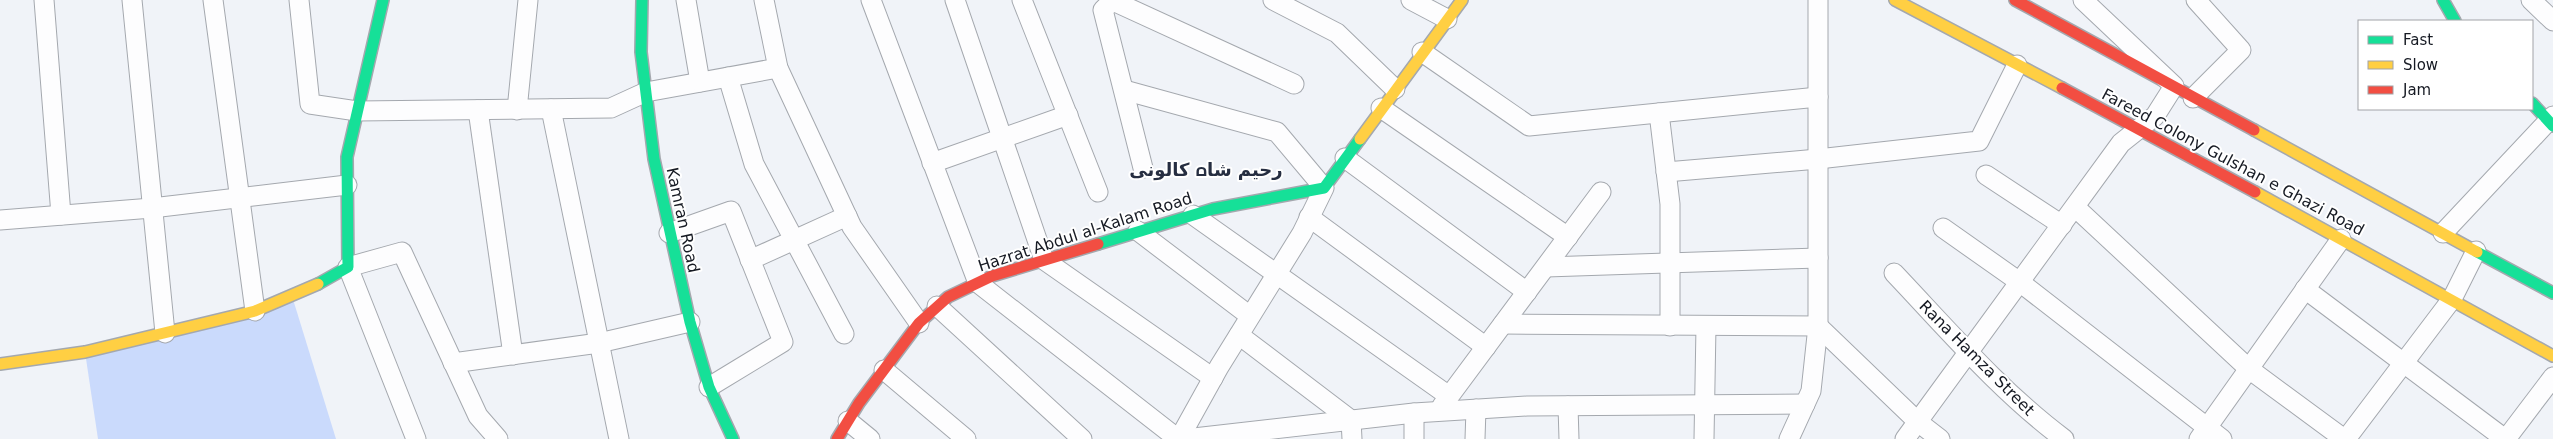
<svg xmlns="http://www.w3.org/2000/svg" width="2553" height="439" viewBox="0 0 2553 439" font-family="'DejaVu Sans',Cairo,sans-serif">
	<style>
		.pitch { fill: #cadafc }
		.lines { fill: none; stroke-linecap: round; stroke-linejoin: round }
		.street-casing { stroke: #a4a8ae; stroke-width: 21 }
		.fast-casing { stroke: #a4a8ae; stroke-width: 14 }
		.slow-casing { stroke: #a4a8ae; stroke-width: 14 }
		.jam-casing { stroke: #a4a8ae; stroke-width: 14 }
		.street { stroke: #fdfdfe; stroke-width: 19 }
		.fast { stroke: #16e098; stroke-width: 11 }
		.slow { stroke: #ffcf43; stroke-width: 11 }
		.jam { stroke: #f24e42; stroke-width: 11 }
		.labels { text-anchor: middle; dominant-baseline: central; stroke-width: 4; stroke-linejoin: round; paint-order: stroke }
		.street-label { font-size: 16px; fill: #161a23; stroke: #fff }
		.neighbourhood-label { font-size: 18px; font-weight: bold; fill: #262e41; stroke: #fff }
	</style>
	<rect width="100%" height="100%" fill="#f0f3f8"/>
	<path class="pitch" d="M292 296 336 439H98L85 352Z"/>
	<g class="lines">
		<defs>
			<g id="street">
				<path d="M44 0 61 215"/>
				<path d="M132 0 165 333"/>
				<path d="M213 0 255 311"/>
				<path d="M299 0 310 104 357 111 611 108 646 92 778 68"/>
				<path d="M686 0 700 82"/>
				<path d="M764 0 778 68 852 227 919 323"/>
				<path d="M871 0 978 283 1178 439"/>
				<path d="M955 0 1044 260 1213 378"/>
				<path d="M1022 0 1098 192"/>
				<path d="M1111 0 1294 84"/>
				<path d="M1113 0 1103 10 1143 168"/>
				<path d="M1273 0 1337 33 1395 89"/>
				<path d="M1411 0 1447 19"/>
				<path d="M2531 0 2553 21"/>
				<path d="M1422 52 1529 126 1818 97"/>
				<path d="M728 77 754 164 844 334"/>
				<path d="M1124 90 1277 132 1324 188 1302 233 1219 367 1179 439"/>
				<path d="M2193 98 2241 50 2196 0"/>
				<path d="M1381 108 1568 237"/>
				<path d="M551 109 619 439"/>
				<path d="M478 110 513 355"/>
				<path d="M517 110 528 0"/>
				<path d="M1659 113 1670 204V326"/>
				<path d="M1345 158 1527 292"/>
				<path d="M932 163 1068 115"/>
				<path d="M1666 172 1818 159 1979 141 2017 65"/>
				<path d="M1986 175 2062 225"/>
				<path d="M2075 207 2249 369 2344 439"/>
				<path d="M1193 215 1449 396"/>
				<path d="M1309 217 1486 347"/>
				<path d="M0 220 152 208 347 185"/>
				<path d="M1943 228 2021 283 2222 439"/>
				<path d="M1138 231 1250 316"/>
				<path d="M669 233 731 211 783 342 709 387"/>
				<path d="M2443 233 2553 116"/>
				<path d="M750 260 847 216"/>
				<path d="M1546 267 1818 258"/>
				<path d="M1894 273C1948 330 2001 392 2064 439"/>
				<path d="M2305 289 2505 439"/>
				<path d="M937 306 1082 439"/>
				<path d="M1503 324 1818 326 1918 422 1940 439"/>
				<path d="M1239 335 1351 420 1352 439"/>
				<path d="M453 363 599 343 690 322"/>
				<path d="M884 370 966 439"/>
				<path d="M1442 406 1601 192"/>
				<path d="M1568 406 1569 439"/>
				<path d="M1414 413V439"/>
				<path d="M848 421 870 439"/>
				<path d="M416 439 348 267 402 252 478 416 498 439"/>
				<path d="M1185 439 1414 413 1527 406 1805 404"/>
				<path d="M1475 439 1476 409"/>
				<path d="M1704 439 1706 326"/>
				<path d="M1789 439 1811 391 1818 326V0"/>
				<path d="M1905 439 2121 143 2155 116 2174 86 2083 0"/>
				<path d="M2199 439 2341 239"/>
				<path d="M2346 439 2452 299 2476 251"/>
				<path d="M2506 439 2553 377"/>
			</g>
			<g id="fast">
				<path d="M642 0 641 52 654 159 690 322 709 387 733 439"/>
				<path d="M2443 0 2455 21"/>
				<path d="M2532 103 2553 126"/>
				<path d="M1098 244 1213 209 1324 188 1360 139"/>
				<path d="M2477 252 2553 293"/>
				<path d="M318 284 348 267 347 157 383 0"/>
			</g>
			<g id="slow">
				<path d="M1895 0 2062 88"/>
				<path d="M2254 130 2477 252"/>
				<path d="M1360 139 1462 0"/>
				<path d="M2255 192 2553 356"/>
				<path d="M0 364 85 352 255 311 318 284"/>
			</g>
			<g id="jam">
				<path d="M2015 0 2254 130"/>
				<path d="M2062 88 2255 192"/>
				<path d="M837 439 859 403 919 323 948 297 992 276 1098 244"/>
			</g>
		</defs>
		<use href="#street" class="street-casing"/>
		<use href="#fast" class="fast-casing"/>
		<use href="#slow" class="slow-casing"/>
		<use href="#jam" class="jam-casing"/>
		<use href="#street" class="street"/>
		<use href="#fast" class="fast"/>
		<use href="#slow" class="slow"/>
		<use href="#jam" class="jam"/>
	</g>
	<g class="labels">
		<g class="street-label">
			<text transform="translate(2233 162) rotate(28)">Fareed Colony Gulshan e Ghazi Road</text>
			<text transform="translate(683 220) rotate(78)">Kamran Road</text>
			<text transform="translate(1085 232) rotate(-18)">Hazrat Abdul al-Kalam Road</text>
			<text transform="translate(1977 358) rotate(45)">Rana Hamza Street</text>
		</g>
		<g class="neighbourhood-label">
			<text x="1206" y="169">رحیم شاہ کالونی</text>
		</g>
	</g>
	<rect x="2358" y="20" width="175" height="90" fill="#ffffff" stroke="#a2a3a7"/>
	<rect x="2368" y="36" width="25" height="8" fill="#16e098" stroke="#a2a3a7"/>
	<text x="2403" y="45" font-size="15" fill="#161a23">Fast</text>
	<rect x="2368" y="61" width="25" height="8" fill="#ffcf43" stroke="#a2a3a7"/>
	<text x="2403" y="70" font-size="15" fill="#161a23">Slow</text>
	<rect x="2368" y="86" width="25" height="8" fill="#f24e42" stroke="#a2a3a7"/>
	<text x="2403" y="95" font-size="15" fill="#161a23">Jam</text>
</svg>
